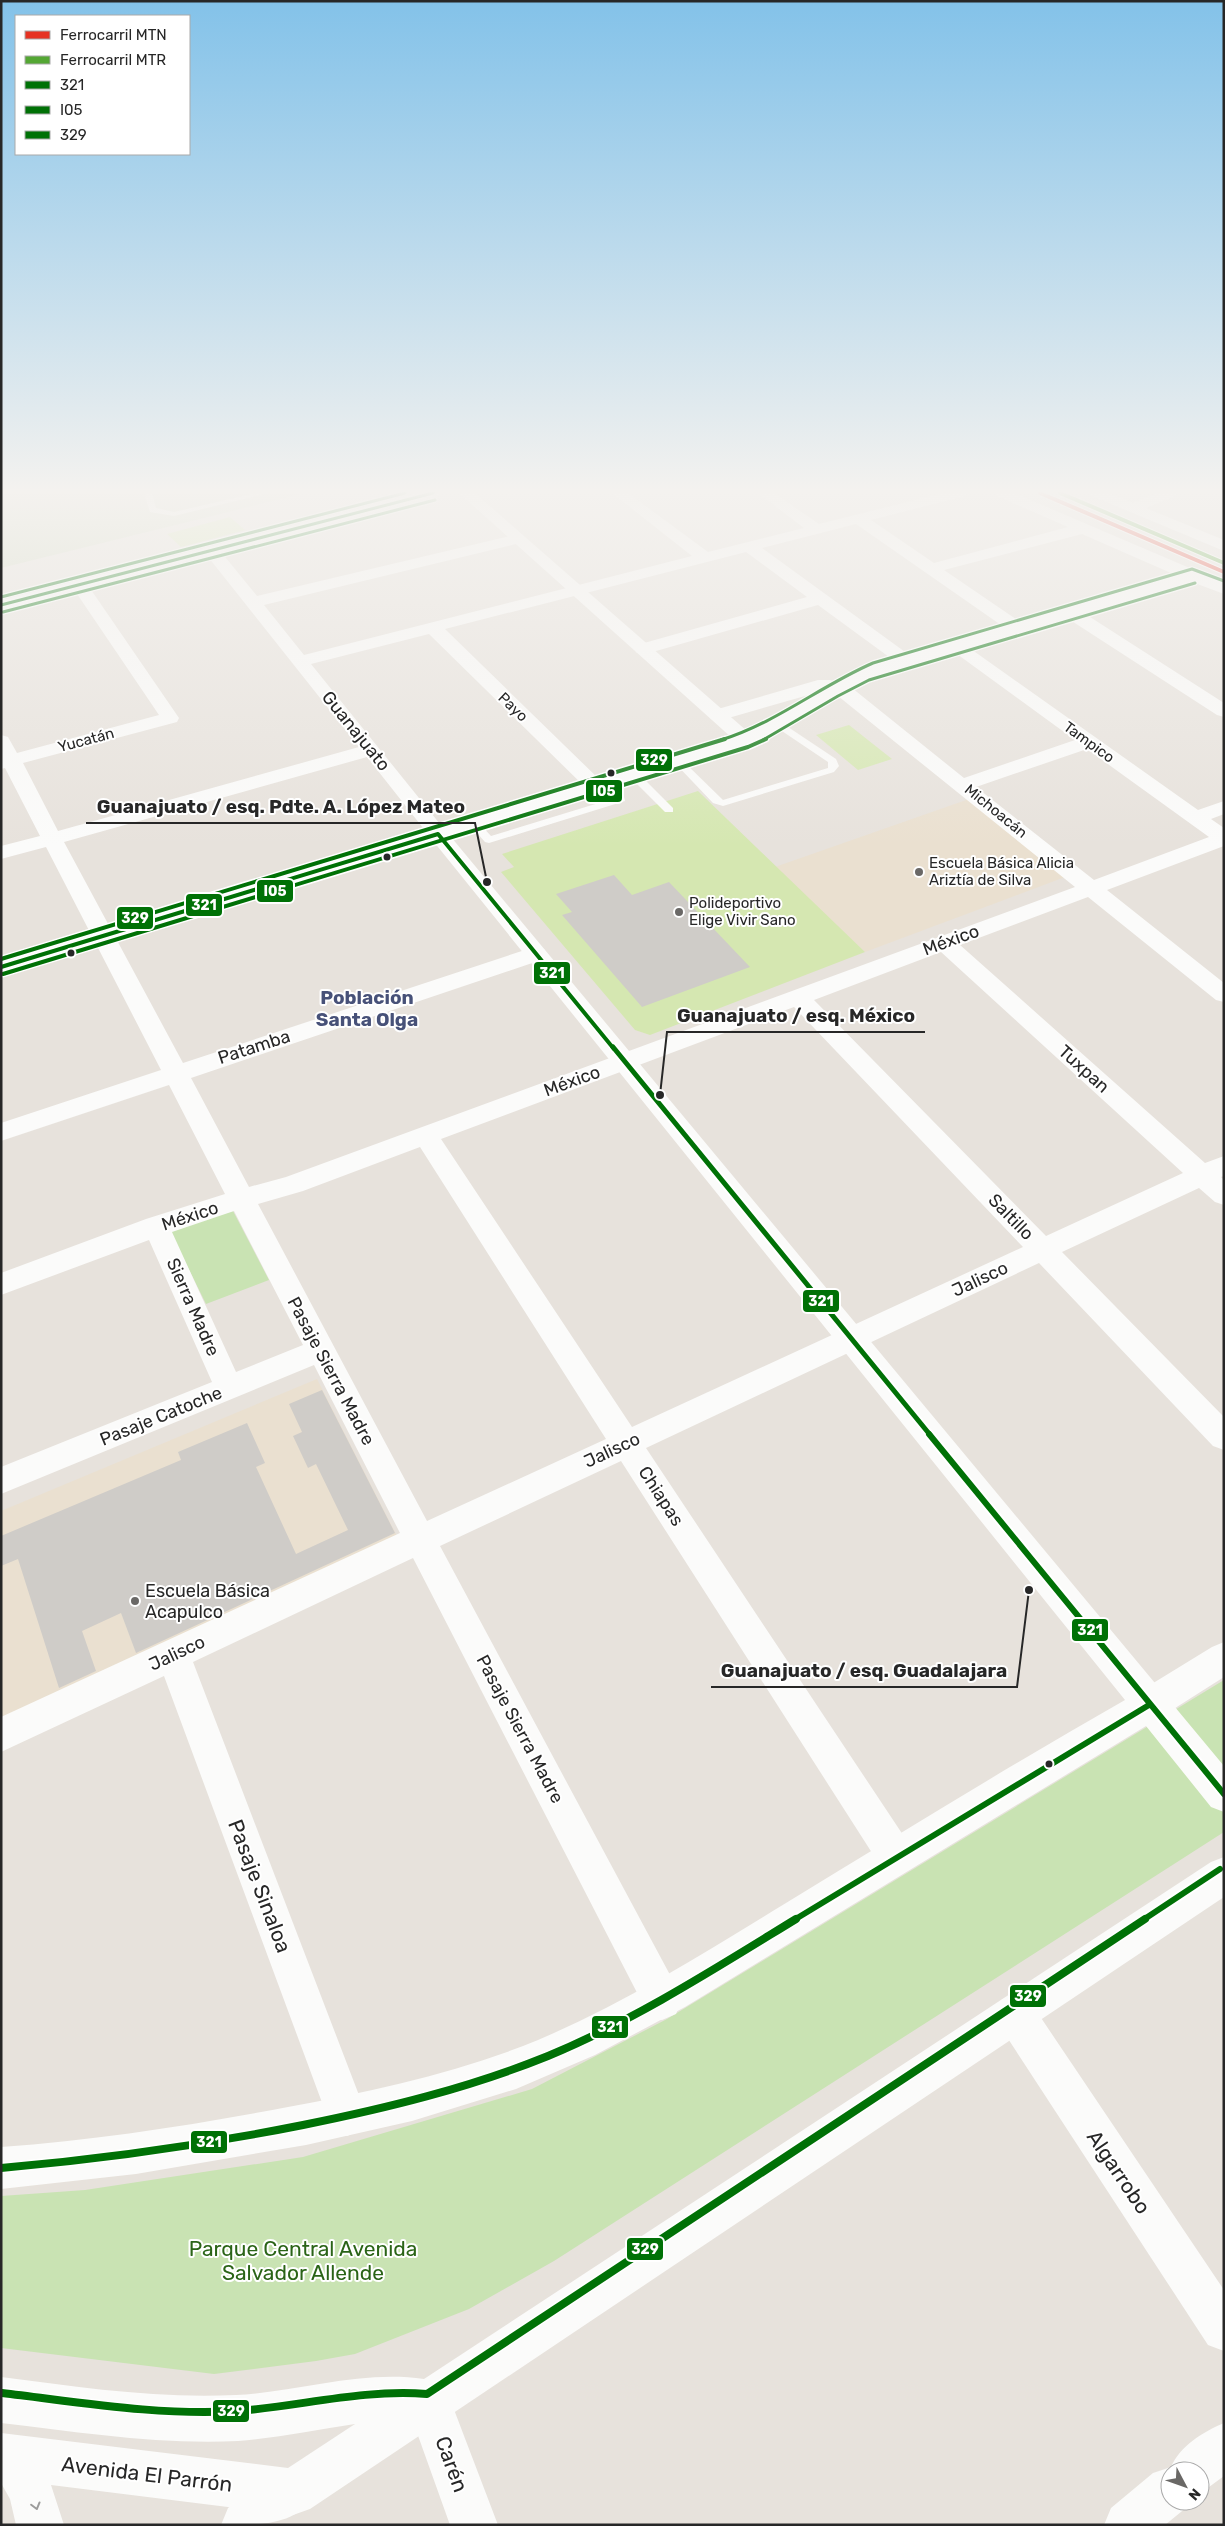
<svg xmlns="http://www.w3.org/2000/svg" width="1225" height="2526" font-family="Rubik,sans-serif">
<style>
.education{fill:#eae0d0}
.green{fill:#c9e3b3}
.cemetery{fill:#d3dbc3}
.pitch{fill:#d5e7b1}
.building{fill:#cfccc8}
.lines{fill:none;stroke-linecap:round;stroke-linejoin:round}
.service{fill:#fbfbfa;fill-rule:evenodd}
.minor{fill:#fbfbfa;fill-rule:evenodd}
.tertiary{fill:#fbfbfa;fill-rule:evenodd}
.secondary{fill:#fbfbfa;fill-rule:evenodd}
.bus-1-far4-casing{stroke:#fff;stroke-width:5.5}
.bus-1-far3-casing{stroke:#fff;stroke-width:7}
.bus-1-far2-casing{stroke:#fff;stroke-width:9}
.bus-1-far1-casing{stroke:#fff;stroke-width:10}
.bus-1-casing{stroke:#fff;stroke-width:11}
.bus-2-far1-casing{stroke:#fff;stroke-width:5.5}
.bus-2-casing{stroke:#fff;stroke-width:7}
.bus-3-far3-casing{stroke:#fff;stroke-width:5.5}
.bus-3-far2-casing{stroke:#fff;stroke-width:7}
.bus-3-far1-casing{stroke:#fff;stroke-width:10}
.bus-3-casing{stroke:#fff;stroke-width:11}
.bus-1-far4{stroke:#007106;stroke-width:3}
.bus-1-far3{stroke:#007106;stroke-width:4}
.bus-1-far2{stroke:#007106;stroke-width:5}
.bus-1-far1{stroke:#007106;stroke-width:6}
.bus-1{stroke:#007106;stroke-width:8}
.bus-2-far1{stroke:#007106;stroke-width:3}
.bus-2{stroke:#007106;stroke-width:4}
.bus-3-far3{stroke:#007106;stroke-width:3}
.bus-3-far2{stroke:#007106;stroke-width:4}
.bus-3-far1{stroke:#007106;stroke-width:6}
.bus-3{stroke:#007106;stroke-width:8}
.rail-1-casing{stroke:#fff;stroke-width:6}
.rail-2-casing{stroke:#fff;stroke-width:6}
.rail-1{stroke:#e63323;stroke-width:4}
.rail-2{stroke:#54a734;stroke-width:4}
.oneway{stroke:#9c9c9b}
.bus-dot{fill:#272727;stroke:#fff;stroke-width:2}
.poi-dot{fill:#6a6866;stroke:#fff;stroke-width:2}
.labels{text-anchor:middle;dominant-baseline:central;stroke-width:4;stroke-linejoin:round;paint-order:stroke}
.far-street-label{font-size:15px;fill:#272727;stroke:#fff}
.far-poi-label{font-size:15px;fill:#272727;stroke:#fff;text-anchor:start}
.street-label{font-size:18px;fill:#272727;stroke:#fff}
.poi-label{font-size:18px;fill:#272727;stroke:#fff;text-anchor:start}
.neighbourhood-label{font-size:19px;font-weight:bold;fill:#475178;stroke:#fff}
.near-street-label{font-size:21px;fill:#272727;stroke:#fff}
.near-park-label{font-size:21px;fill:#2a6417;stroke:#fff}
.leader{fill:none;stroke:#272727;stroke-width:2}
.callout-dot{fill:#272727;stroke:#fff;stroke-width:2}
.callout-label{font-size:19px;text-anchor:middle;font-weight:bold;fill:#272727;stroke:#fff;stroke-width:4;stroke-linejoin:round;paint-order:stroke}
.line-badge{stroke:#fff;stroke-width:2}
.badge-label{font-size:14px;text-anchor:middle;font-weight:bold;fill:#fff}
</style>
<rect width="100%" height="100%" fill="#e7e2dc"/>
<path class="education" d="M969,799L1065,877L865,952L775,867Z
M317,1379L399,1540L1,1724V1511Z"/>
<path class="green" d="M233,1211L269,1280L206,1304L169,1229Z
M1224,1680V1832L554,2261L469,2309L355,2354L316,2361L214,2374L1,2348V2196L85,2190L303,2157L532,2089L667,2019Z"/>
<path class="cemetery" d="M1,493H305L1,568Z"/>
<path class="pitch" d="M230,517L245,530L181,547L167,534Z
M849,725L892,759L858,770L816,735Z
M698,791L865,952L650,1035L635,1030L501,872L514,867L502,854Z"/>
<path class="building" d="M614,875L632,895L669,882L750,967L642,1007L562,915L572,912L556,894Z
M322,1390L395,1533L136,1653L121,1613L82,1631L96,1671L59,1688L18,1559L1,1566V1536L181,1460L178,1452L247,1423L265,1463L256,1467L296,1554L348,1530L316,1464L308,1468L293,1436L302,1432L289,1404Z"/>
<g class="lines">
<path class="service" d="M144,493H152L156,508L174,512L256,493H268L174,516L150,512Z
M776,723H782L836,759L839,766L834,772L723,806L713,803L673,761L681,759L723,800L828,768V762L776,727Z
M633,771L637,772L673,808V812H665L629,776V772Z
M608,779C615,781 625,795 625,801L489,843L485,842L468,823L469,821H477L491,836L615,798L603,782Z"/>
<path class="minor" d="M612,493H628L708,552L804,528L758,493H774L819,524L943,493H967L965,496L871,520L934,563L1068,527L997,496L994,493H1014L1199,572L1201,576L1199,580H1187L1082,534L944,570L1023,624L1026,628L1023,632H1011L856,524L762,548L912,657L915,661L912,665H900L818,605L649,653H637L634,649L637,645L807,597L746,552L445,629L602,782L605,786L602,790H588L429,634L311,664L448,834L445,838L438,840L431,838L367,757L64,842L183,1063L528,949L536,947L544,949L547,954L544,959L191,1078L249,1187L286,1177L1075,887L838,696L828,692H819L718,721L711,719L709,715L711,711L818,680H830L852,688L964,778L1075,740L946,646L949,642H961L1198,810L1224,801V814L1211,819L1224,828V846L1107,890L1224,983V1002L1216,1000L1088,897L960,945L1205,1163L1224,1156V1176L1221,1177L1224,1180V1205L1215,1202L1199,1188L1062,1252L1224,1417V1450L1213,1446L1039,1263L646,1448L909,1844L914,1857L909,1870L896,1875L883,1870L621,1461L440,1546L676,1986L682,2000L676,2014L662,2020L648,2014L413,1558L193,1662L367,2116L361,2130L347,2136L333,2130L327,2116L164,1676L1,1752V1717L400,1533L314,1365L1,1494V1467L212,1382L149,1240L1,1295V1273L146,1219L225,1194L169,1085L1,1141V1123L161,1070L46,847L1,859V846L40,836L5,768L1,769V735L8,737L17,753L159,715L71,585L73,581H85L179,718L177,722L23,763L58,831L359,747L205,553L203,550L205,547H217L257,596L518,534L526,539L524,542L264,605L304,655L692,556ZM1087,749L1209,837L1094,880L976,787ZM941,952L1183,1173L1046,1236L814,1000ZM794,1007L1023,1247L632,1427L441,1139ZM420,1147L606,1439L427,1521L258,1204L303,1191ZM234,1211L303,1345L236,1372L172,1232Z
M1158,493H1178L1175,496L1139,511L1133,513L1125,508L1127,505Z
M1070,607L1076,608L1224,703V717L1217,715L1064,616L1061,612L1064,608Z
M1224,1642V1677L1161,1717L1149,1722L1137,1717L1132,1705L1137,1693L1212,1647Z
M1015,1994L1029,2000L1224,2290V2351L1208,2345L1001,2028L995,2014L1001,2000Z
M429,2379L445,2386L498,2525H450L406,2402L413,2386Z
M1224,2423V2476L1209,2487L1200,2491V2471H1170V2501H1189L1187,2507L1165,2525H1104L1111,2508L1153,2473L1171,2467C1180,2446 1203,2432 1224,2423Z"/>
<path class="tertiary" d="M417,493H441L438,496L1,610V600Z
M459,493H475L748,732C791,714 826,683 869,666L1193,571L1224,583V594L1192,582L881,674C836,692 798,725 753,744L451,837L1224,1766V1812L1211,1807L1146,1726L685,2007L595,2055L516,2089L412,2121L306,2145L136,2174L1,2189V2147C98,2140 193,2125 288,2107C373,2091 458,2073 538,2040C625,2003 706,1952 786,1903C899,1834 1011,1765 1125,1700L434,842L1,974V959L732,738Z
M1090,493H1109L1224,540V551L1092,496Z
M293,2469L310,2475L316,2492C298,2526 261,2525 221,2525L228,2508L276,2475Z"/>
<path class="secondary" d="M1224,1857V1897L310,2509L293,2515L51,2485L64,2525H16L10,2499L1,2483V2433L288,2468L355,2424C316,2430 277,2438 238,2441C159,2445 79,2432 1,2423V2377C79,2387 157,2399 236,2395C299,2392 360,2370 424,2379L1211,1862Z"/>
<defs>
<path id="bus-1-far4" d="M1,605L433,493"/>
<path id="bus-1-far3" d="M1,967L438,834L614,1049"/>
<path id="bus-1-far2" d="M613,1047L931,1436"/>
<path id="bus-1-far1" d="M929,1434L1224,1794
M794,1920L1149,1705"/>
<path id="bus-1" d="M1,2168C102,2159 203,2145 303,2125C387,2108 469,2088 548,2056C635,2020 716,1968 796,1919"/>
<path id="bus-2-far1" d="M3,612L435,500
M763,740L838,696L869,680L1195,583"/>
<path id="bus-2" d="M3,974L748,747L766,739"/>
<path id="bus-3-far3" d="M1,597L405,493
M721,740C776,723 820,686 873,663L1192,569L1224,581"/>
<path id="bus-3-far2" d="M1,959L725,739"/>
<path id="bus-3-far1" d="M1143,1920L1220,1869"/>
<path id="bus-3" d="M2,2393C79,2402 159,2416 238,2411C302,2406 362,2389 427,2394L1145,1919"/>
</defs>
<use href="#bus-1-far4" class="bus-1-far4-casing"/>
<use href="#bus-1-far3" class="bus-1-far3-casing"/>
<use href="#bus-1-far2" class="bus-1-far2-casing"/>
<use href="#bus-1-far1" class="bus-1-far1-casing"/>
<use href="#bus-1" class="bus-1-casing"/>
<use href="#bus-2-far1" class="bus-2-far1-casing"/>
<use href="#bus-2" class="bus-2-casing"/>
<use href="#bus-3-far3" class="bus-3-far3-casing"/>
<use href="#bus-3-far2" class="bus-3-far2-casing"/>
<use href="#bus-3-far1" class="bus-3-far1-casing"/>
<use href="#bus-3" class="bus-3-casing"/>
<use href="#bus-1-far4" class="bus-1-far4"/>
<use href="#bus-1-far3" class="bus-1-far3"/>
<use href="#bus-1-far2" class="bus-1-far2"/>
<use href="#bus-1-far1" class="bus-1-far1"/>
<use href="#bus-1" class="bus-1"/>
<use href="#bus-2-far1" class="bus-2-far1"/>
<use href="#bus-2" class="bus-2"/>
<use href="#bus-3-far3" class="bus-3-far3"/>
<use href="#bus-3-far2" class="bus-3-far2"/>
<use href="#bus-3-far1" class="bus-3-far1"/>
<use href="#bus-3" class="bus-3"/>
<defs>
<path id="rail-1" d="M1040,493L1224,572"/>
<path id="rail-2" d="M1060,493L1224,563"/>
</defs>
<use href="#rail-1" class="rail-1-casing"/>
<use href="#rail-2" class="rail-2-casing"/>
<use href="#rail-1" class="rail-1"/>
<use href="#rail-2" class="rail-2"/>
</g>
<defs><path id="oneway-chevron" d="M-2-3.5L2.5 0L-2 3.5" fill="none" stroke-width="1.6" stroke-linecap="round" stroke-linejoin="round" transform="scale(1.25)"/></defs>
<use class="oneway" href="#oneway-chevron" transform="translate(36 2506) rotate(75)"/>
<linearGradient id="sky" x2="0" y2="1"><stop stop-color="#83c2e9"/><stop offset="0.58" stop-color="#f4f2ef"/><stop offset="1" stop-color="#f4f2ef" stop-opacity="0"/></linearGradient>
<rect width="1225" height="846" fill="url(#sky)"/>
<g class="bus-dot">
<circle cx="611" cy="773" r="4.5"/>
<circle cx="387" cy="857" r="4.5"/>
<circle cx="71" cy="953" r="4.5"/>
<circle cx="1049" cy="1764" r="4.5"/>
</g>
<g class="poi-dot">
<circle cx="919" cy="872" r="5"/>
<circle cx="679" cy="912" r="5"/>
<circle cx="135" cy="1601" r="5"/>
</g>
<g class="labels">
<g class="far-street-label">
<text transform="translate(513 707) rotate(44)">Payo</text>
<text transform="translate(86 740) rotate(-15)">Yucatán</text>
<text transform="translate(1089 742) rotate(36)">Tampico</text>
<text transform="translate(996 811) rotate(39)">Michoacán</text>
</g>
<g class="far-poi-label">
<text x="929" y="863">Escuela Básica Alicia<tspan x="929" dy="17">Ariztía de Silva</tspan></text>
<text x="689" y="903">Polideportivo<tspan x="689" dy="17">Elige Vivir Sano</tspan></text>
</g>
<g class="street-label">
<text transform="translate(356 731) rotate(51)">Guanajuato</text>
<text transform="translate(951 940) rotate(-20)">México</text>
<text transform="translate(254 1047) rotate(-18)">Patamba</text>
<text transform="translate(1084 1069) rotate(42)">Tuxpan</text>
<text transform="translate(572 1081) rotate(-20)">México</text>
<text transform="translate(190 1216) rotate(-18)">México</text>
<text transform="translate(1011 1217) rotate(46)">Saltillo</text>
<text transform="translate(980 1279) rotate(-25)">Jalisco</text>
<text transform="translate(193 1307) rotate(66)">Sierra Madre</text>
<text transform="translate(331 1371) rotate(62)">Pasaje Sierra Madre</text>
<text transform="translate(161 1416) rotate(-22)">Pasaje Catoche</text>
<text transform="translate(612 1450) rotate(-25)">Jalisco</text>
<text transform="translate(661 1496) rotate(57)">Chiapas</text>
<text transform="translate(177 1653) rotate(-25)">Jalisco</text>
<text transform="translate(520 1729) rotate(62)">Pasaje Sierra Madre</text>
</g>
<g class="poi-label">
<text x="145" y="1591">Escuela Básica<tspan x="145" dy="21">Acapulco</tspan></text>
</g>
<g class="neighbourhood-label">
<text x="367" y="997">Población<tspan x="367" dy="22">Santa Olga</tspan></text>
</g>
<g class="near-street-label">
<text transform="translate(260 1886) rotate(69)">Pasaje Sinaloa</text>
<text transform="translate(1119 2172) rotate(56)">Algarrobo</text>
<text transform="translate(452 2464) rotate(70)">Carén</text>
<text transform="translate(147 2474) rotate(7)">Avenida El Parrón</text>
</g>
<g class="near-park-label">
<text x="303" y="2248">Parque Central Avenida<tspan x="303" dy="24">Salvador Allende</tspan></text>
</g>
</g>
<path class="leader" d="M487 882L475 823H86M660 1095L667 1032H925M1029 1590L1017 1687H711"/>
<g class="callout-dot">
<circle cx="487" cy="882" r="5"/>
<circle cx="660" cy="1095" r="5"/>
<circle cx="1029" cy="1590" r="5"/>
</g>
<g class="callout-label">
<text x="281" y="813">Guanajuato / esq. Pdte. A. López Mateo</text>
<text x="796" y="1022">Guanajuato / esq. México</text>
<text x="864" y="1677">Guanajuato / esq. Guadalajara</text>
</g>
<g class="line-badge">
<rect x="635" y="748" width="38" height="24" rx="5" fill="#007106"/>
<rect x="585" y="779" width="38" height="24" rx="5" fill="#007106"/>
<rect x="256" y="879" width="38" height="24" rx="5" fill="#007106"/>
<rect x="185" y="893" width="38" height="24" rx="5" fill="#007106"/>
<rect x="116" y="906" width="38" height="24" rx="5" fill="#007106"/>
<rect x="533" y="961" width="38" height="24" rx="5" fill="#007106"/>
<rect x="802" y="1289" width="38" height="24" rx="5" fill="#007106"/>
<rect x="1071" y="1618" width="38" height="24" rx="5" fill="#007106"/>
<rect x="1009" y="1984" width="38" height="24" rx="5" fill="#007106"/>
<rect x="591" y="2015" width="38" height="24" rx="5" fill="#007106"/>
<rect x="190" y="2130" width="38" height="24" rx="5" fill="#007106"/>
<rect x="626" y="2237" width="38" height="24" rx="5" fill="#007106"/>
<rect x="212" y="2399" width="38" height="24" rx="5" fill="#007106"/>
</g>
<g class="badge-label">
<text x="654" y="765">329</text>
<text x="604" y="796">I05</text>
<text x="275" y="896">I05</text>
<text x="204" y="910">321</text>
<text x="135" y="923">329</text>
<text x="552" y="978">321</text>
<text x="821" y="1306">321</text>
<text x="1090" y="1635">321</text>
<text x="1028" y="2001">329</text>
<text x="610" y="2032">321</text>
<text x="209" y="2147">321</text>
<text x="645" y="2254">329</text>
<text x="231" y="2416">329</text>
</g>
<rect width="1225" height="2526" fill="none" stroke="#272727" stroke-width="5"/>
<rect x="15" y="15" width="175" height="140" fill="#ffffff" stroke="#a9a9a9"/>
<rect x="25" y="31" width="25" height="8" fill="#e63323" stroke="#a9a9a9"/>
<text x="60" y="40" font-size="15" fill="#272727">Ferrocarril MTN</text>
<rect x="25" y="56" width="25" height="8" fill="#54a734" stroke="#a9a9a9"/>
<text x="60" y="65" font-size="15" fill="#272727">Ferrocarril MTR</text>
<rect x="25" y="81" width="25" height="8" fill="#007106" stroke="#a9a9a9"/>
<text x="60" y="90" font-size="15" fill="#272727">321</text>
<rect x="25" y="106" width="25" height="8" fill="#007106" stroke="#a9a9a9"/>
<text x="60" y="115" font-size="15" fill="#272727">I05</text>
<rect x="25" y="131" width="25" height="8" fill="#007106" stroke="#a9a9a9"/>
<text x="60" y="140" font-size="15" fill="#272727">329</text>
<g transform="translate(1185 2486) rotate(131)"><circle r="24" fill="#ffffff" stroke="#a9a9a9"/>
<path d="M0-4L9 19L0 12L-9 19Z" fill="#6a6866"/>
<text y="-8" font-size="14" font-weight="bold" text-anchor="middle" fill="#272727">N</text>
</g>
</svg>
